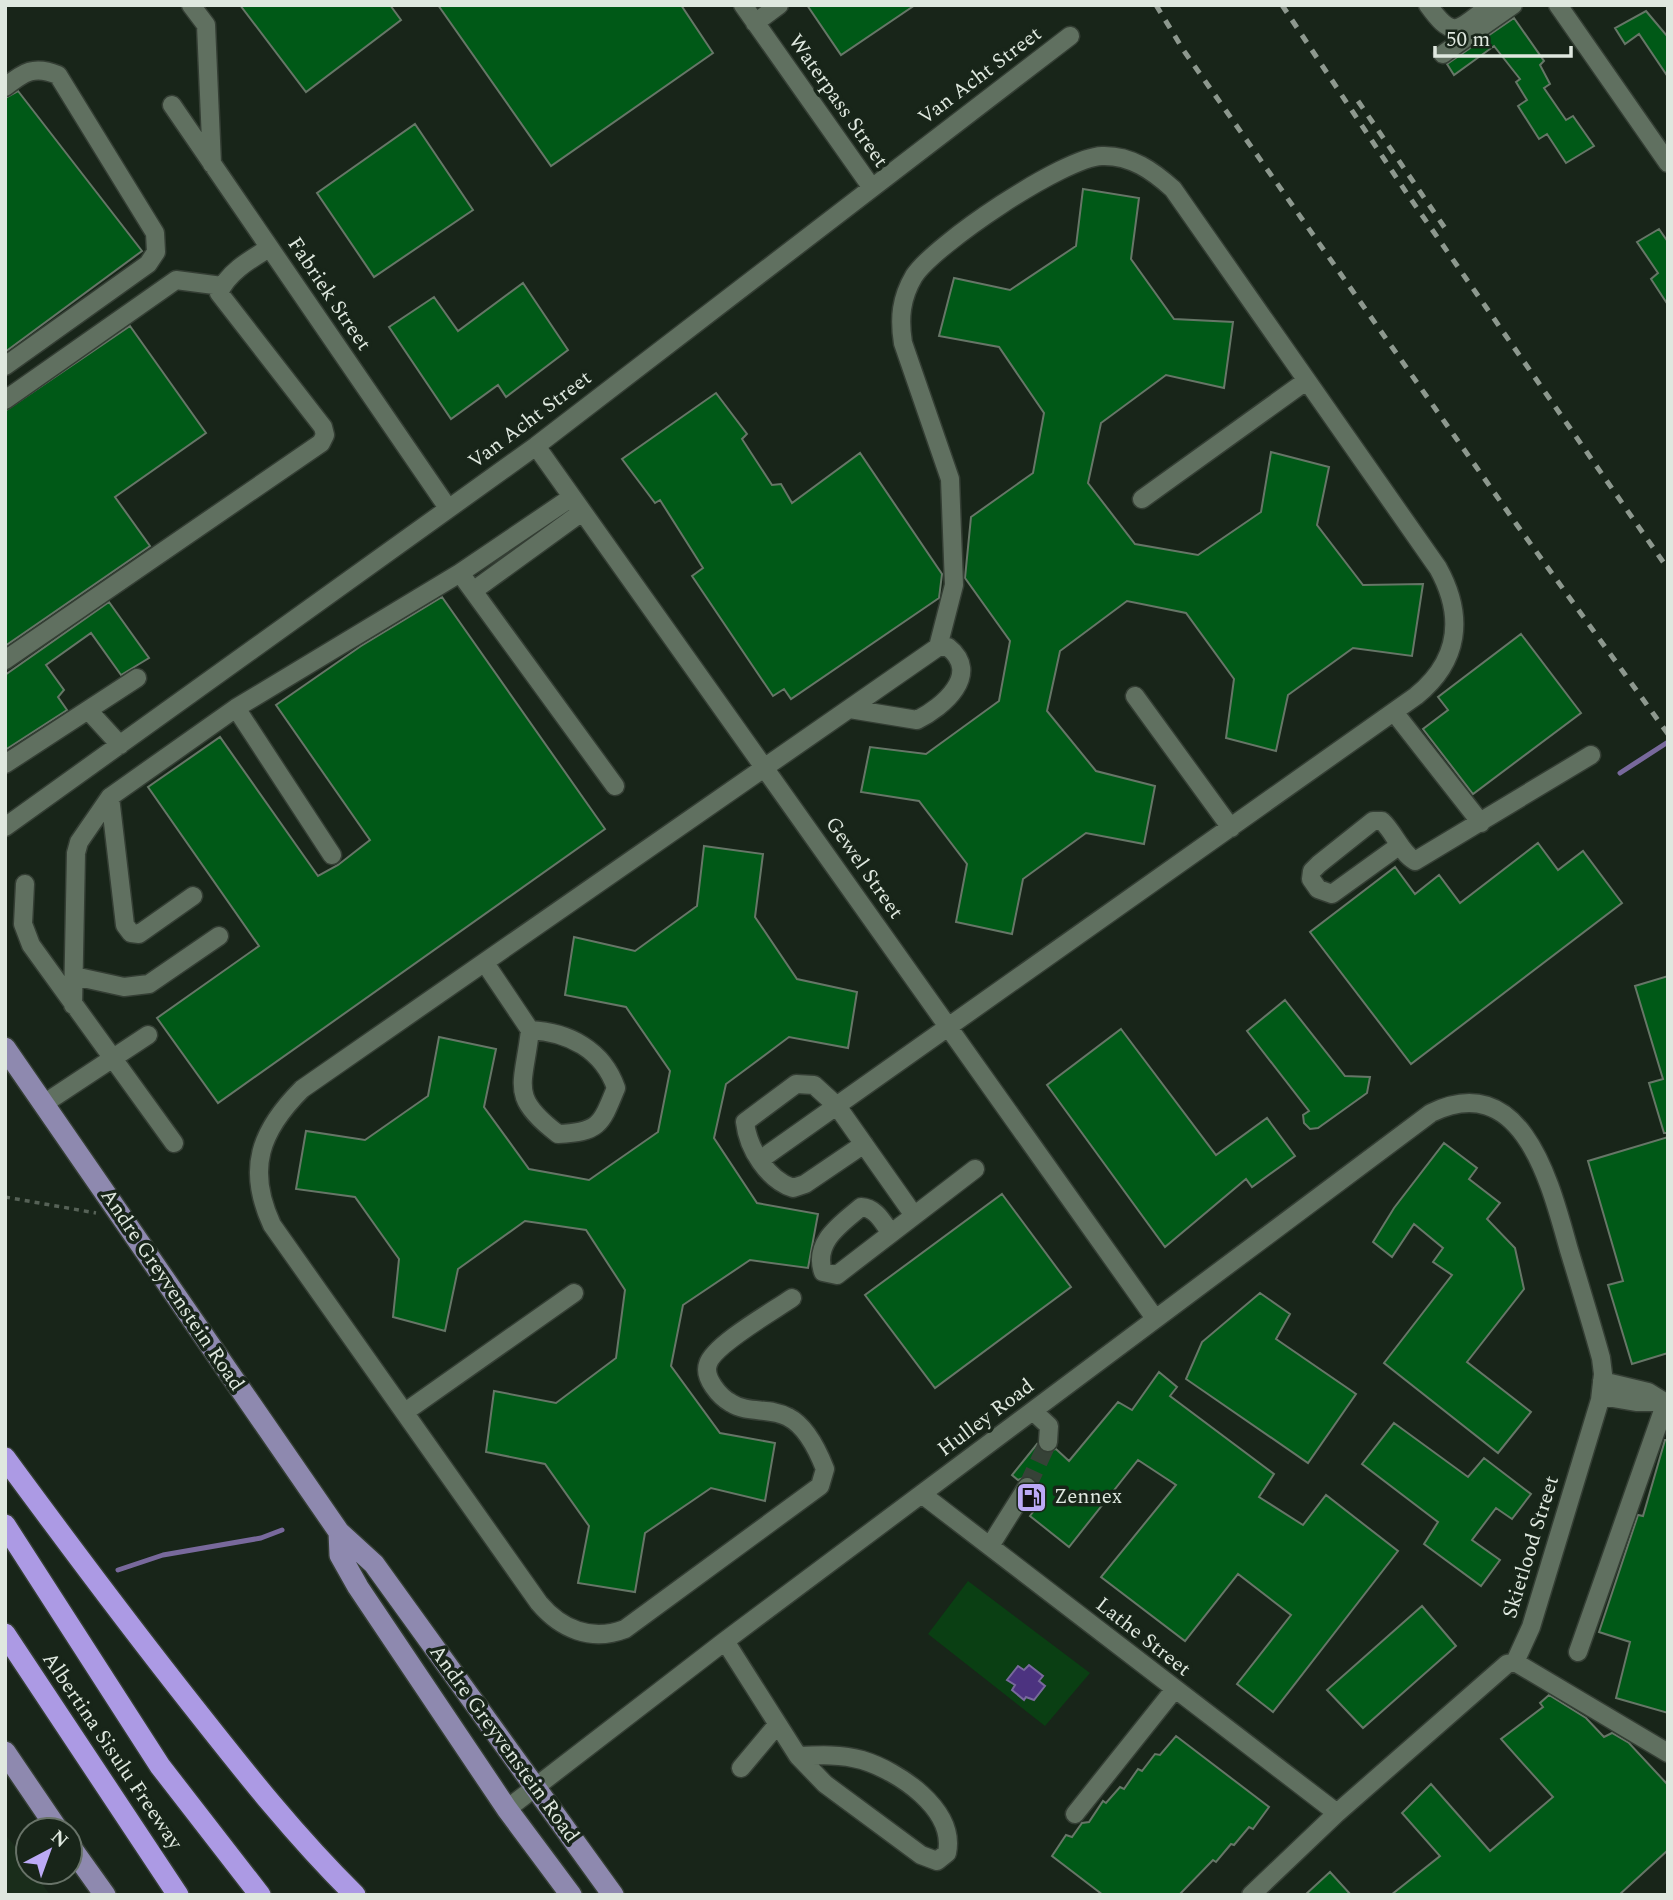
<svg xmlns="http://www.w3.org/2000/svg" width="1673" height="1900" font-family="Spectral,serif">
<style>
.built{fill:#1a2d1b}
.green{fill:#0a3f13}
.water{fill:#4c3380;stroke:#78699c;stroke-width:2}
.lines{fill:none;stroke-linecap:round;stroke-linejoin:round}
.stream{stroke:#78699c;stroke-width:5}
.building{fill:#005917;stroke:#667667;stroke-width:2}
.minor-tunnel{stroke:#364237;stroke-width:18;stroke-dasharray:18 9;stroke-linecap:butt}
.minor-casing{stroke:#343e34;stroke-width:21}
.major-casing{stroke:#343e34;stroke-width:24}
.highway-casing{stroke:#343e34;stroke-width:24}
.path{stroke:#566257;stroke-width:3.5;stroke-dasharray:5 5;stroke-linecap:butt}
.minor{stroke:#607060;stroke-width:18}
.major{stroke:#8e89af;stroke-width:21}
.highway{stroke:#ac9ae4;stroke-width:21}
.rail{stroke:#8d988e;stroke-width:5;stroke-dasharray:9 9;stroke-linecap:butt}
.labels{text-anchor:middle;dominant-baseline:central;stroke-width:7;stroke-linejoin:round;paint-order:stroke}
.street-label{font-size:21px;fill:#dfe8df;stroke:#182519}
.poi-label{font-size:21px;fill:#dfe8df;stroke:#182519;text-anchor:start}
</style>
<rect width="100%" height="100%" fill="#182519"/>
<path class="built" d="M5,1834L28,1863V1872H34L50,1895H5Z"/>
<path class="green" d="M968,1581L1090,1673L1045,1726L928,1634Z"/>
<path class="water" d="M1029,1665L1043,1676L1039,1681L1045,1686L1034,1700L1026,1697L1024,1700L1012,1690L1015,1685L1007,1680L1018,1666L1024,1670Z"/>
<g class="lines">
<path class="stream" d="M1620,773L1668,742
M118,1570L163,1555L261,1538L282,1530"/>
</g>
<path class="building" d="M240,5H390L401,20L306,92Z
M438,5H681L713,53L551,166Z
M807,5H915L841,55Z
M1646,11L1668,37V77L1639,34L1625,44L1615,28Z
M1514,18L1544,61L1540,65L1550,84L1544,88L1566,120L1573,116L1594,146L1566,163L1547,134L1539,139L1518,106L1527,100L1516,82L1520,79L1494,46L1454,75L1447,64Z
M18,91L142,251L5,352V98Z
M415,124L473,210L374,277L317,193Z
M1083,189L1139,198L1131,259L1174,319L1233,322L1224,388L1166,375L1101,423L1088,483L1135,544L1198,555L1261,512L1271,452L1329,467L1317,525L1363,585L1423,584L1412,656L1353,648L1288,695L1276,751L1226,738L1234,679L1186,613L1127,601L1060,651L1047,711L1096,771L1155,786L1144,844L1086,833L1023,879L1012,934L956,922L967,864L919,801L861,792L870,747L926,754L999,701L1010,641L965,578L971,517L1033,473L1044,413L999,347L939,336L954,278L1010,290L1076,246Z
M1659,229L1668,242V305L1651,279L1658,273L1637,242Z
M523,283L568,350L506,397L498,385L451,419L389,327L434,297L458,331Z
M130,326L206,433L115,497L150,546L5,646V411Z
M716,393L747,434L742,439L772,485L781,484L792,503L860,453L942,574L939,598L791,699L784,689L773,696L692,576L703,568L660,500L655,503L622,459Z
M442,597L605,829L218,1103L157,1018L259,946L148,787L220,737L318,876L338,865L370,840L276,705L361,646Z
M109,602L149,658L121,675L91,633L46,665L64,690L58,697L67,710L5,750V675Z
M1521,634L1581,713L1473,794L1423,729L1448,710L1438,697Z
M1538,843L1558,870L1583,851L1622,903L1411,1064L1310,932L1395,867L1415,894L1439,875L1460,903Z
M704,846L763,854L755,917L797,979L857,992L848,1048L789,1037L726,1084L714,1138L757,1203L818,1214L808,1268L750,1260L683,1305L671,1366L720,1433L775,1443L765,1501L711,1488L645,1533L635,1592L578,1583L589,1526L545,1464L486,1452L494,1391L556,1403L616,1358L625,1290L586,1230L525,1221L458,1269L445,1331L393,1317L399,1259L355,1197L296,1189L306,1131L365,1140L428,1096L439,1037L496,1049L484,1107L529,1169L589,1180L658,1132L670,1071L626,1007L565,995L574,937L635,951L697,906Z
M1668,976V1133H1664L1649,1083L1663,1079L1635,986Z
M1285,1000L1345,1076L1370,1077L1367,1093L1318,1128L1310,1129L1304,1123L1303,1115L1309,1111L1247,1031Z
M1121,1029L1216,1155L1267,1118L1295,1156L1252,1187L1246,1179L1165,1247L1047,1085Z
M1668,1137V1353L1632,1364L1608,1285L1623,1281L1588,1161Z
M1444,1143L1477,1168L1469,1179L1500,1203L1487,1219L1515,1248L1524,1289L1467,1362L1531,1412L1498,1453L1384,1363L1452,1275L1433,1262L1443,1248L1414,1224L1392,1257L1373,1242L1394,1208Z
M1002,1194L1071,1287L935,1388L865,1295Z
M1260,1293L1290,1314L1276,1339L1356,1394L1308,1463L1186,1379L1202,1342Z
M1159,1372L1177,1387L1170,1396L1274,1474L1259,1497L1303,1525L1326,1495L1398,1551L1273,1712L1237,1684L1291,1615L1238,1574L1185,1641L1101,1577L1176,1485L1138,1460L1069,1547L1030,1516L1042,1500L1036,1495L1037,1481L1028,1476L1018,1480L1012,1475L1037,1444L1042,1452L1056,1449L1069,1461L1118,1402L1132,1410Z
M1394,1423L1468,1477L1484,1458L1531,1494L1512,1519L1496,1508L1472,1540L1500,1560L1481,1586L1424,1544L1438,1522L1362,1464Z
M1665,1440H1668V1713L1616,1698L1630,1642L1599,1632L1638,1515L1643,1516Z
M1422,1606L1456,1646L1363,1728L1327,1690Z
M1549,1695L1586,1718L1604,1737L1612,1733L1629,1743L1668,1785V1850L1619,1895H1391L1440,1856L1402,1813L1431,1784L1490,1851L1553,1797L1501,1739L1543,1707L1540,1703Z
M1176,1736L1269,1807L1253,1829L1249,1827L1234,1845L1231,1844L1216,1862L1213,1860L1179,1895H1103L1052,1856L1066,1835L1072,1837L1082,1823L1089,1822L1103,1801L1106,1803L1120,1787L1124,1789L1138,1769L1142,1771L1155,1754L1160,1755Z
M1330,1872L1351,1895H1305Z"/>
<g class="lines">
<path class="minor-tunnel" d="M1027,1487L1048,1442"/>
<defs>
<path id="minor" d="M191,5L206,25L212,164
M743,5L872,188
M1428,5C1455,43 1459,28 1491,5
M1558,5L1668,163
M755,23L779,5
M1443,54L1513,5
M5,87C24,72 34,65 58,75L155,233L156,252L148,264L5,366
M172,105L448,508
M5,400L176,280L222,286
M536,446L1154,1317
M1142,499L1306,381
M460,573L615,786
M473,591L582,512
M5,660L321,443L325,435L323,427L219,293C228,272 251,259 269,248
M1135,696L1231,828
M236,708L332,855
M88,710L120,745
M1394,712L1481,823
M5,764L137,678
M110,797L125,925L131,933L139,934L193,896
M5,827L536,446L1070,36
M1400,845L1332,894L1318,889L1311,879L1312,871L1319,864L1373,821H1382C1395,833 1400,852 1415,861L1591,755
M25,884L23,924L31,945L174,1143
M485,963L530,1030C524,1086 508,1096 558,1134C599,1132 601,1125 616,1088C603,1050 569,1032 530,1030
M74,976L124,987L149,984L219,936
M73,1005L76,853L79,842L110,797L236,708L460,573L572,497
M45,1103L148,1035
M864,1144L805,1184L793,1188C768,1180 748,1149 745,1122L796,1084L814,1085L837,1106L913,1214
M760,1160L1416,696C1459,661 1465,617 1438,568L1173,189C1153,171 1131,155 1102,156C1064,157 935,244 914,276C901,298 899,318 903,343L950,479L954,585L938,647
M890,1232C882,1221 876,1208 861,1207C841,1224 813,1242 823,1272L837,1275L975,1169
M792,1298C775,1310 713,1345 708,1364C703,1378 720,1397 731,1403C748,1414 770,1407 788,1417C806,1426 818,1451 825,1469L820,1486L625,1629C591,1642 561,1629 539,1603L272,1225C246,1169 260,1131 302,1089L938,647H948C982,674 943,707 917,720L850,709
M1602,1381L1648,1392L1661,1400
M1601,1396L1636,1402H1668
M1033,1411L1049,1426L1048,1442
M405,1412L574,1293
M923,1495L1337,1813
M990,1546L1027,1487
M725,1641L798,1756C820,1755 841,1754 862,1760C898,1771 956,1809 947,1853L937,1861L921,1855L825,1784L798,1756
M1578,1652L1666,1402
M1515,1662L1668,1753
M741,1768L777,1725
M507,1809L725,1641L1431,1113C1524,1068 1551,1187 1569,1250C1580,1286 1591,1322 1601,1358L1603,1374L1600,1400L1531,1627L1515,1662L1507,1664L1337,1813L1251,1895
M1075,1814L1174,1690"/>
<path id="major" d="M5,1048L339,1532L374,1564L613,1895
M339,1532L340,1555L358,1587L507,1809L571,1895
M5,1752L58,1830
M70,1846L105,1895"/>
<path id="highway" d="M5,1458C66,1541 128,1624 192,1705C244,1771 295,1836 355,1895
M5,1525L160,1766L260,1895
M5,1634L178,1895"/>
</defs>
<use href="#minor" class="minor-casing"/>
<use href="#major" class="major-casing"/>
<use href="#highway" class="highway-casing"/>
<path class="path" d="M5,1197L96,1213"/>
<use href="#minor" class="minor"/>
<use href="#major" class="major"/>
<use href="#highway" class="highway"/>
<path class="rail" d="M1156,5L1184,51L1517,525L1668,734
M1282,5L1408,195L1668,569
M1358,101L1449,234"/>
</g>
<defs>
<symbol id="fuel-square" viewBox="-11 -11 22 22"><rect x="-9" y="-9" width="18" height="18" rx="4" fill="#bcaaf6" stroke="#182519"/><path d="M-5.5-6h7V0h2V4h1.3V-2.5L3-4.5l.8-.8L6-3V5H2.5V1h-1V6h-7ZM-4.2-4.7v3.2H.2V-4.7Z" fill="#111"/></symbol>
</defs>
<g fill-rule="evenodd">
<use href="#fuel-square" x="1014" y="1480" width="35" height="35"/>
</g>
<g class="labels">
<g class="street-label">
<text transform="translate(980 76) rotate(-37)">Van Acht Street</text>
<text transform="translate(838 101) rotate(55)">Waterpass Street</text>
<text transform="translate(329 294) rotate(56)">Fabriek Street</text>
<text transform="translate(530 420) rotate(-37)">Van Acht Street</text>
<text transform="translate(864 868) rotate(55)">Gewel Street</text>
<text transform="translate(172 1290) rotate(56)">Andre Greyvenstein Road</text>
<text transform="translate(986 1418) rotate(-37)">Hulley Road</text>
<text transform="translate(1531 1547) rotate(-73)">Skietlood Street</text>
<text transform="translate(1143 1637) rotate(38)">Lathe Street</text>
<text transform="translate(504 1744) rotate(54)">Andre Greyvenstein Road</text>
<text transform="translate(112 1751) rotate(56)">Albertina Sisulu Freeway</text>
</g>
<g class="poi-label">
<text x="1054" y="1497">Zennex</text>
</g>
</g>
<rect width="1673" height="1900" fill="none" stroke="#dfe8df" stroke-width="14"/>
<g transform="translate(49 1851) rotate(41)"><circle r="33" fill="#182519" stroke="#687368" stroke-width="2"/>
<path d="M0-5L12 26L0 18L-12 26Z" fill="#bcaaf6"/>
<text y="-10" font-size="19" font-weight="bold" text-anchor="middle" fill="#dfe8df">N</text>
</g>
<path d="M1435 46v10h136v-10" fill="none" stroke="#dfe8df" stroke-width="3.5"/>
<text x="1446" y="46" font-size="21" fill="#dfe8df" stroke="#182519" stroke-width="5" paint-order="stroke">50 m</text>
</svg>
